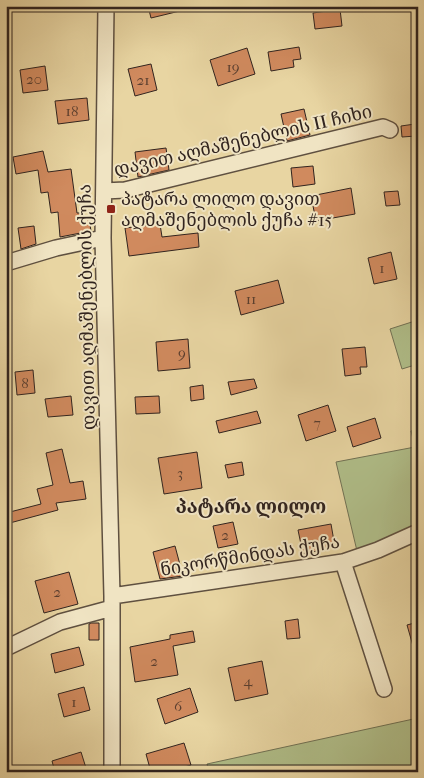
<svg xmlns="http://www.w3.org/2000/svg" width="424" height="778" font-family="'IM FELL French Canon','Noto Serif Georgian',serif">
<style>
.green{fill:#b0be89;stroke:#707154}
.building{fill:#d08a5e;stroke:#31241f}
.lines{fill:none;stroke-linecap:round;stroke-linejoin:round}
.minor-casing{stroke:#5f5040;stroke-width:18}
.minor{stroke:#f0e4c3;stroke-width:15}
.poi-dot{fill:#8f2418;stroke:#f0e4c3;stroke-width:2}
.labels{text-anchor:middle;dominant-baseline:central;stroke-width:4;stroke-linejoin:round;paint-order:stroke}
.number-label{font-size:15px;fill:#593e2f}
.street-label{font-size:18px;fill:#31241f;stroke:#f0e4c3}
.poi-label{font-size:18px;fill:#31241f;stroke:#f0e4c3;text-anchor:start}
.neighbourhood-label{font-size:19px;font-weight:bold;fill:#31241f;stroke:#f0e4c3}
</style>
<rect width="100%" height="100%" fill="#e8d5a2"/>
<filter id="stains"><feTurbulence type="fractalNoise" baseFrequency=".004" numOctaves="4"/><feColorMatrix values="0 0 0 0 .2 0 0 0 0 .09 0 0 0 0 .02 0 0 0 .5 -.17"/></filter>
<radialGradient id="worn" r=".72"><stop offset=".6" stop-color="#630" stop-opacity="0"/><stop offset="1" stop-color="#630" stop-opacity=".3"/></radialGradient>
<path class="green" d="M418,320V364L402,369L390,329Z
M418,429V525L357,551L336,462L415,447L411,431Z
M418,718V772H209L207,764Z"/>
<path class="building" d="M148,6H183L184,10L151,18Z
M340,9L342,26L315,29L313,13Z
M299,47L301,59L293,60L294,67L271,71L268,52Z
M247,48L255,74L218,86L210,60Z
M151,64L157,90L135,96L128,69Z
M45,66L48,90L23,93L20,70Z
M87,98L89,120L58,124L55,101Z
M304,109L310,135L287,141L281,114Z
M415,124L416,136L402,137L401,126Z
M166,148L169,170L138,177L135,152Z
M43,151L48,172L71,169L77,213H81L82,220L89,219L91,231L60,237L58,212L51,213L48,192L41,193L38,170L16,174L13,157Z
M313,166L315,184L293,187L291,168Z
M351,188L355,214L316,221L311,196Z
M398,191L400,205L386,206L384,192Z
M160,224L162,237L198,233L199,247L129,256L125,228Z
M34,226L36,244L21,249L18,228Z
M391,252L397,279L374,284L368,258Z
M278,280L284,303L241,315L235,291Z
M188,339L190,368L158,371L156,342Z
M365,347L367,367H360L361,374L345,376L342,349Z
M33,370L35,393L17,395L15,372Z
M254,379L257,388L231,395L228,382Z
M203,385L204,399L191,401L190,387Z
M71,396L73,415L48,417L45,399Z
M159,396L160,413L136,414L135,397Z
M328,405L336,431L306,441L298,415Z
M257,411L261,423L219,433L216,421Z
M375,418L381,438L353,447L347,427Z
M62,449L70,483L83,481L86,499L56,503L58,510L6,524V513L41,504L37,489L53,485L46,453Z
M197,452L202,488L164,494L158,458Z
M242,462L244,475L228,478L225,465Z
M233,522L238,544L218,548L213,526Z
M331,524L335,547L303,554L298,530Z
M175,546L183,576L160,579L153,552Z
M69,572L78,604L44,613L35,581Z
M298,619L300,638L287,639L285,621Z
M418,622V653H415L407,625Z
M91,623H99V640H89V624Z
M193,631L195,642L173,646L178,675L135,682L130,647L170,639V635Z
M79,647L84,665L55,673L51,654Z
M262,661L268,694L235,701L228,668Z
M84,687L90,710L64,717L58,694Z
M190,688L198,712L165,724L157,699Z
M184,743L191,765L168,772H151L146,754Z
M81,752L86,768L74,772H55L52,761Z"/>
<g class="lines">
<defs>
<path id="minor" d="M106,6L103,238L112,596V772
M104,191L125,190L383,127L390,130
M6,263L56,248L103,238
M343,562L384,689
M112,596L343,562L378,550L418,532
M6,648L60,622L112,608"/>
</defs>
<use href="#minor" class="minor-casing"/>
<use href="#minor" class="minor"/>
</g>
<rect class="poi-dot" x="106" y="204" width="10" height="10" rx="2.5"/>
<g class="labels">
<g class="number-label">
<text x="233" y="67">19</text>
<text x="34" y="79">20</text>
<text x="143" y="80">21</text>
<text x="72" y="111">18</text>
<text x="382" y="268">1</text>
<text x="251" y="299">11</text>
<text x="182" y="353">9</text>
<text x="25" y="383">8</text>
<text x="317" y="423">7</text>
<text x="180" y="473">3</text>
<text x="225" y="535">2</text>
<text x="57" y="592">2</text>
<text x="154" y="661">2</text>
<text x="248" y="681">4</text>
<text x="74" y="702">1</text>
<text x="178" y="706">6</text>
</g>
<g class="street-label">
<text transform="translate(243 141) rotate(-13)">დავით აღმაშენებლის II ჩიხი</text>
<text transform="translate(87 307) rotate(-91)">დავით აღმაშენებლის ქუჩა</text>
<text transform="translate(250 556) rotate(-9)">ნიკორწმინდას ქუჩა</text>
</g>
<g class="poi-label">
<text x="121" y="199">პატარა ლილო დავით<tspan x="121" dy="21">აღმაშენებლის ქუჩა #15</tspan></text>
</g>
<g class="neighbourhood-label">
<text x="251" y="507">პატარა ლილო</text>
</g>
</g>
<rect width="424" height="778" fill="none" stroke="#e8d5a2" stroke-width="25"/>
<rect x="8" y="8" width="409" height="763" fill="none" stroke="#31241f" stroke-width="2.5"/>
<rect x="12" y="12" width="399" height="753" fill="none" stroke="#31241f"/>
<rect width="100%" height="100%" filter="url(#stains)"/>
<rect width="100%" height="100%" fill="url(#worn)"/>
</svg>
